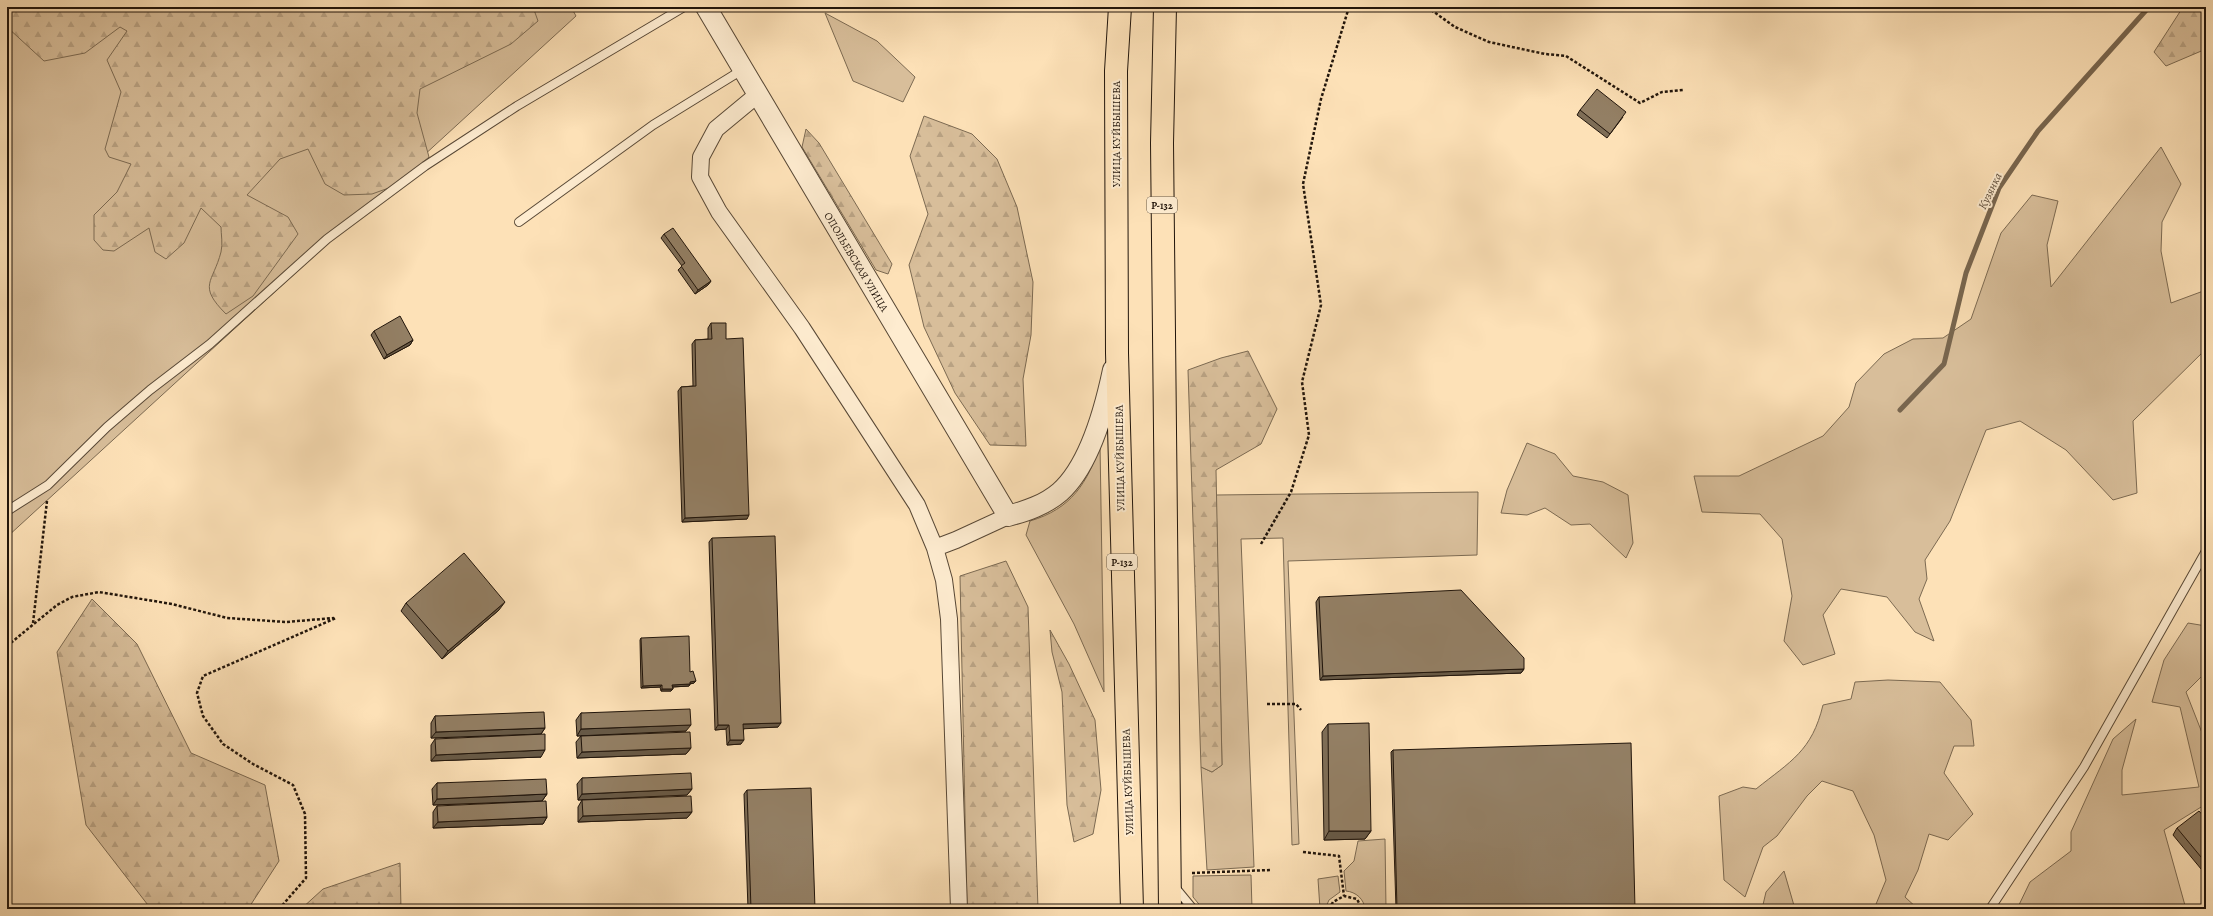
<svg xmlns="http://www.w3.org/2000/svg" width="2213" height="916" font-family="Alegreya,serif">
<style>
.grass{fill:#d8be9a;stroke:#7c6a52}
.forest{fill:url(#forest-firs);stroke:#7c6a52}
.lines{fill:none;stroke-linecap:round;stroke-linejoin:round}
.stream{stroke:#78664f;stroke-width:5}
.service-casing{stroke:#584836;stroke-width:10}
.minor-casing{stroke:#584836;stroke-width:18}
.tertiary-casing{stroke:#584836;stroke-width:22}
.trunk-casing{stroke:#21150b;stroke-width:24}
.path{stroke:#21150b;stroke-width:2.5;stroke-dasharray:3 2;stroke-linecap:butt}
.service{stroke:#feecd0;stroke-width:8}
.minor{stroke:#feecd0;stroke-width:16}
.tertiary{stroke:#feecd0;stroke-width:20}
.trunk{stroke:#fde1b7;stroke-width:22}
.wall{fill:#7e6d56;stroke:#21150b}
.shaded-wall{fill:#675946;stroke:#21150b}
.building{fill:#937f64;stroke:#21150b}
.labels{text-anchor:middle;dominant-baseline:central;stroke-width:4;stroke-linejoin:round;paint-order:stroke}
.shield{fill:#feecd0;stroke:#635646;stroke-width:1}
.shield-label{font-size:10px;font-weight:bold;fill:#21150b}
.street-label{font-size:11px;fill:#21150b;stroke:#feecd0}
.water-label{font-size:12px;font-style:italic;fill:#5b4b39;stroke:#feecd0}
</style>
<defs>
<pattern id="forest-firs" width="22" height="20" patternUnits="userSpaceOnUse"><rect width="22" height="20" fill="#d8be9a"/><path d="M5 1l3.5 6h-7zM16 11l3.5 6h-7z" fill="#b9a283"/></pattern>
</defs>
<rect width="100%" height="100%" fill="#fde1b7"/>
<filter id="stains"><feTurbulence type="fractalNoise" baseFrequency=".005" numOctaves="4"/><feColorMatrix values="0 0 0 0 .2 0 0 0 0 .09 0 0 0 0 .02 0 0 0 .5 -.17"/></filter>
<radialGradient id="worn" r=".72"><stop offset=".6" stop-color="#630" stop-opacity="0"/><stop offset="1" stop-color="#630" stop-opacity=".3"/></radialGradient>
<path class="grass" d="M7,7H571L576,16L7,537Z
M825,13L877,41L915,77L903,102L853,81Z
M2161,147L2181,184L2162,222L2161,251L2171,303L2206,290V349L2133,421L2137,493L2113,500L2066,450L2020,421L1986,430L1950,521L1925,560L1927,579L1919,599L1934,641L1915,632L1887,597L1841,589L1823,615L1835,654L1803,665L1784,641L1792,596L1782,539L1760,514L1702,512L1694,476H1739L1823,436L1849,407L1856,383L1884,354L1913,339L1943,338L1971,319L2001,233L2032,195L2058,201L2047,245L2051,287Z
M1527,443L1555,454L1573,476L1603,482L1628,495L1633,543L1626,558L1590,524L1571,525L1545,508L1527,515L1501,513L1507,490Z
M1100,444L1104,692L1074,624L1026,535L1030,521C1071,509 1088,483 1100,444Z
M1478,492L1477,555L1288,561L1299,844L1292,845L1283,538L1241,539L1254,867L1207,870L1201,767L1212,772L1222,765L1216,495Z
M2188,623L2206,626V672L2186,692L2206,743V804L2164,830L2186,909H2017L2030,882L2071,851V832L2113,739L2136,719L2122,770V795L2199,787L2180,707L2152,702L2164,660Z
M1888,680L1940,682L1971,720L1974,746H1954L1944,773L1973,814L1948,840L1929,834L1918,870L1905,897L1918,909H1874L1886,880L1874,835L1853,791L1822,781L1807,796L1777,836L1763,847L1745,897L1724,880L1719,796L1743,787L1756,789C1791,761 1812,751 1823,705L1851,699L1855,682Z
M1385,839L1386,909H1365C1364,899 1356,892 1346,891L1344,871L1354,861L1358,841Z
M1784,871L1795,909H1762L1766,892Z
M1251,875L1252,909H1203L1193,897V876Z
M1338,876L1340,892L1329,900L1325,909H1320L1318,879Z"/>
<path class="forest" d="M7,7H533L538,21L511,44L420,89L417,113L429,157L397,185L372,194L344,195L325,184L308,149L280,159L247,195L288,217L298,234L253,296L226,314C197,285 213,283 221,252C223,244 221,234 221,227L201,208L184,243L166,259L155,252L149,228L114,251L103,250L94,240V215L117,192L131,164L109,157L105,149L121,92L107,60L127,31L120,27L85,53L44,61L7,27Z
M2183,7H2206V49L2166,66L2154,52Z
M924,116L972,134L997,159L1017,207L1033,282L1031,335L1023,379L1026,446L990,445L955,393L924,327L909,265L928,214L910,156Z
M806,129L819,143L892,264L888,274L876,270L802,147Z
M1248,351L1277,409L1261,444L1216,470L1222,765L1212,772L1201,767L1188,370L1221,358Z
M1006,561L1028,607L1038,909H967L960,576Z
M92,599L137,644L191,753L265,785L279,861L248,909H151L86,825L57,652Z
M1050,630L1069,664L1095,720L1101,790L1093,834L1074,842L1067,805L1062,692L1052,652Z
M400,863L401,909H301L323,889Z"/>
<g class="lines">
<path class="stream" d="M1900,410L1944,364L1966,273L1999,188L2038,131L2149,7"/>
<defs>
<path id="service" d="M519,222L653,125L742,70
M7,511L48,485L107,427L150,390L210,344L327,239L425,166L517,106L684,7
M1174,886L1193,909
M1990,909L2084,767L2206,551"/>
<path id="minor" d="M757,95L716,129L701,157L700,177L719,212L802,328L917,505L935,548L944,580L949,619L959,909
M935,548L956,540L1008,516"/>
<path id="tertiary" d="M706,7L1008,516C1026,511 1045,505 1060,492C1089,466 1105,408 1113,370"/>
<path id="trunk" d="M1120,7L1116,71L1117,353L1132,909
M1165,7L1162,143L1170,909"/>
</defs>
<use href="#service" class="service-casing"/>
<use href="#minor" class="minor-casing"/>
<use href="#tertiary" class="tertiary-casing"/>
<use href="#trunk" class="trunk-casing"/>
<path class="path" d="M1427,7L1455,27L1489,42L1545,54L1566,56L1640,103L1662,92L1683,90
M1261,544L1291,492L1309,435L1302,382L1321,305L1303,184L1321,99L1349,7
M33,623L47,501
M7,646L57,605L72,597L99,592L172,604L227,618L286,622L334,618
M1267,704H1296L1301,710
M1303,852L1339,856L1344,896
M1192,873L1271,870
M279,909L306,878L305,814L293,785L253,764L223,744L203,716L197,693L203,676L336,618
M1329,909L1333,902L1344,896L1357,899L1362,909"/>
<use href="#service" class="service"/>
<use href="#minor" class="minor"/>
<use href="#tertiary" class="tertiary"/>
<use href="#trunk" class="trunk"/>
</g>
<path class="wall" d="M1580,110L1623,117L1607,138L1577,115Z
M664,234L711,281L708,285L695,294L678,270L682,266L661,238Z
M711,323L726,339L747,519L682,522L678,391L681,387L693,386L692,344L695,340L708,339V328Z
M374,331L413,340L410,345L384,359L371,335Z
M712,538L778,727L744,728L741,744L727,745L726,729L715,730L709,542Z
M1319,597L1524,669L1521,673L1320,680L1316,602Z
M406,603L499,610L442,659L401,611Z
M641,638L690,672L694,683L690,684L689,686L673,687V689L671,691H661L660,687L641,688L640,640Z
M581,713L686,731L577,736L576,720Z
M435,716L545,728L541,734L431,738V723Z
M1328,724L1371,831L1365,839L1324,840L1322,732Z
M581,736L691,748L686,754L577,758L576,742Z
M435,739L541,757L431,761V745Z
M1393,750L1635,909H1396L1391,752Z
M582,778L692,789L687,795L578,800L577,784Z
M437,783L547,794L542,801L433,805L432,789Z
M747,790L815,909H748L744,794Z
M582,800L692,812L687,818L578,822V807Z
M437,806L547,817L543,824L433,828V812Z
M2206,819V875L2173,835L2177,828Z"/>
<path class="shaded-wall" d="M711,281L708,285L695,294L698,290Z
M413,340L410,345L384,359L387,355Z
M749,515L747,519L682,522L685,518Z
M505,602L499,610L442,659L448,651Z
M1524,669L1521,673L1320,680L1323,676Z
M696,681L694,683L689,684L690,682Z
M690,684L689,686L671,687L672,685Z
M662,685L660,687L641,688L643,686Z
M662,689H673L671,691H661Z
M781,723L778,727L740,729L743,724Z
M691,725L686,731L577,736L581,729Z
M718,725H729L726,729L715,730Z
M545,728L541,734L431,738L436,732Z
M730,740H744L741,744L727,745Z
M691,748L686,754L577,758L582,752Z
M545,750L541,757L431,761L436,755Z
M692,789L687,795L578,800L582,794Z
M547,794L542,801L433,805L437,799Z
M692,812L687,818L578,822L583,816Z
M547,817L543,824L433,828L438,822Z
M1329,831H1371L1365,839L1324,840Z"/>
<path class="building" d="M1597,89L1626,112L1610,134L1580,110Z
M673,228L711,281L698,290L681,266L685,263L664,234Z
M400,316L413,340L387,355L374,331Z
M711,323H726V339L743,338L749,515L685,518L681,387L696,386L695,340L712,339Z
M775,536L781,723L743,724L744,740H730L729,725H718L712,538Z
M464,553L505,602L448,651L406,603Z
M1461,590L1524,658V669L1323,676L1319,597Z
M689,636L690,672L693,671L696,681L690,682V684L672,685L673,689H662V685L643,686L641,638Z
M690,709L691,725L581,729V713Z
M544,712L545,728L436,732L435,716Z
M1369,723L1371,831H1329L1328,724Z
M690,732L691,748L582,752L581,736Z
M545,734V750L436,755L435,739Z
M1631,743L1635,909H1397L1393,750Z
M691,773L692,789L582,794V778Z
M546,779L547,794L437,799V783Z
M811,788L815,909H751L747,790Z
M691,796L692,812L583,816L582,800Z
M546,801L547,817L438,822L437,806Z
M2199,811L2206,819V863L2177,828Z"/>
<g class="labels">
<g class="shield">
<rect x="1147" y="197" width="30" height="16" rx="3"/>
<rect x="1107" y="554" width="30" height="16" rx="3"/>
</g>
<g class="shield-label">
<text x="1162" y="205">Р-132</text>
<text x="1122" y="562">Р-132</text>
</g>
<g class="street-label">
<text transform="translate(1116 134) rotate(-90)">УЛИЦА КУЙБЫШЕВА</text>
<text transform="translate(856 262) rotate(59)">ОПОЛЬЕВСКАЯ УЛИЦА</text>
<text transform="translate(1120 458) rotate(-91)">УЛИЦА КУЙБЫШЕВА</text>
<text transform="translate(1128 782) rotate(-92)">УЛИЦА КУЙБЫШЕВА</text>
</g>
<g class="water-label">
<text transform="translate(1990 191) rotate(-64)">Кузянка</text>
</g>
</g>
<rect width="2213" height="916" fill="none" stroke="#fde1b7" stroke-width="24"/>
<rect x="8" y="8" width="2197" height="900" fill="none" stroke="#21150b" stroke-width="2"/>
<rect x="12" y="12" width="2189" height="892" fill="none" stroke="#21150b"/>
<rect width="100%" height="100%" filter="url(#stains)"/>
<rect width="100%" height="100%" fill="url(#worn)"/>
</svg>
